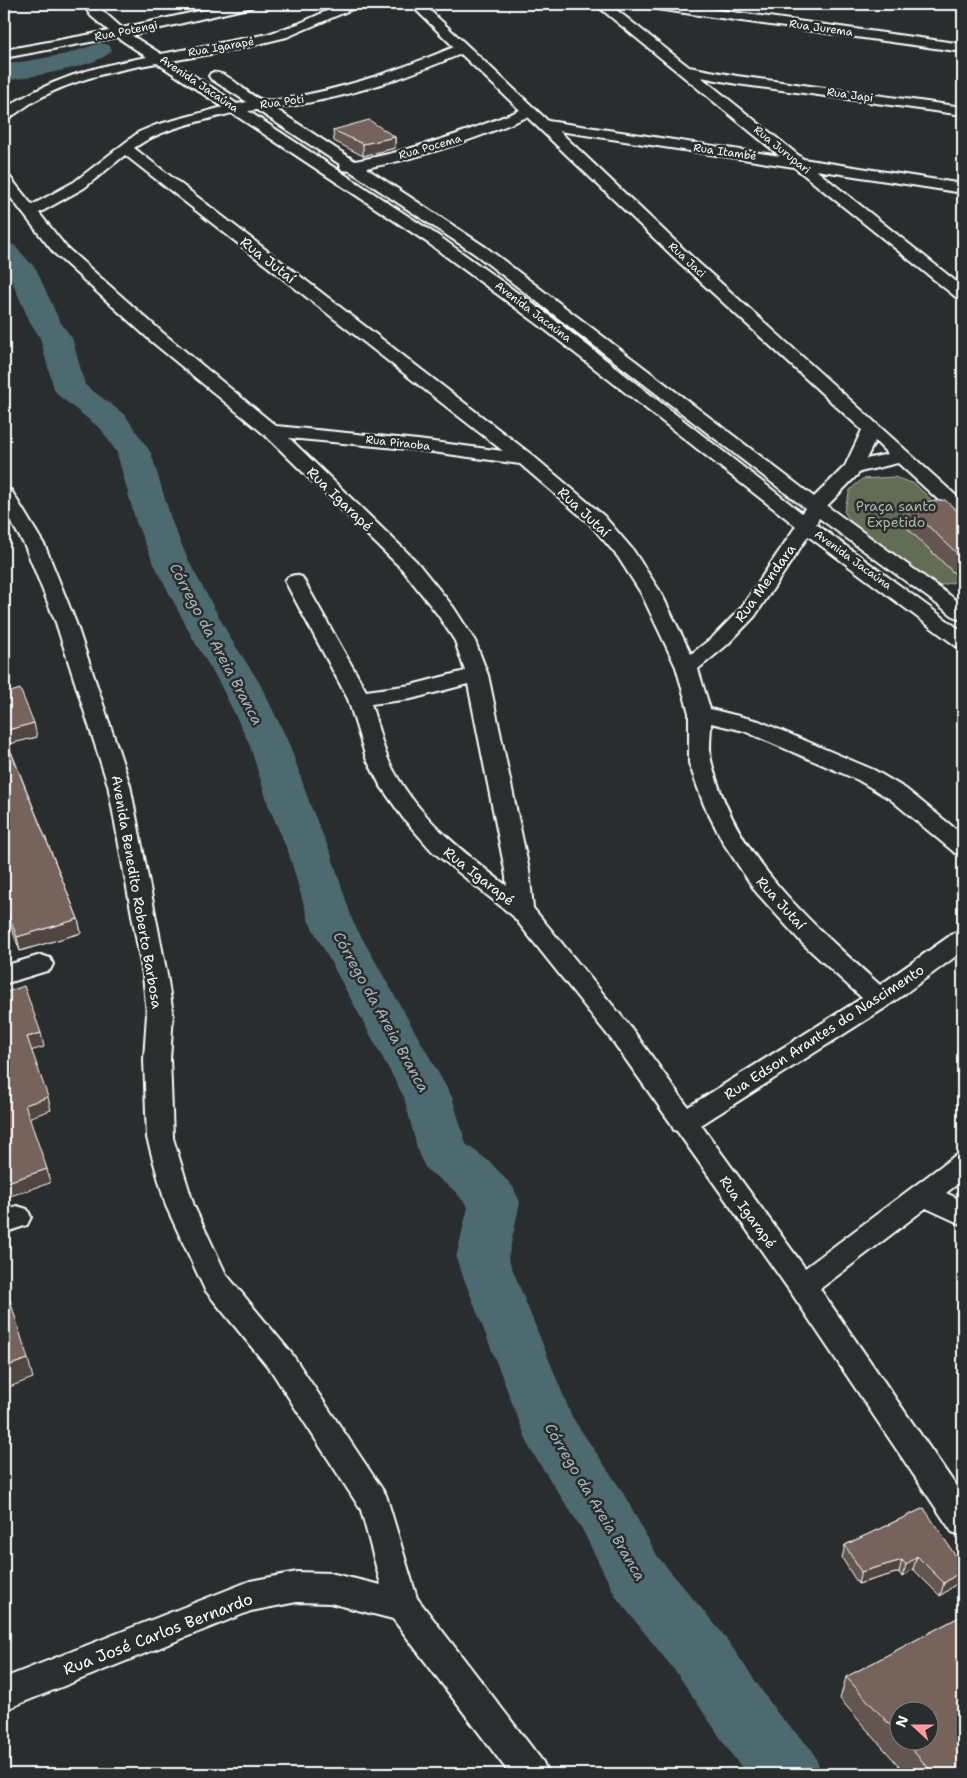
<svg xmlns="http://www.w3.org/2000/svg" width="967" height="1778" font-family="'Shantell Sans',sans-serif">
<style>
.green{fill:#636d54;stroke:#b1b6aa}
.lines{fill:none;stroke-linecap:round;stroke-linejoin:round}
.river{fill:#4d6b70;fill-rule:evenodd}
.minor-casing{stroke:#fff;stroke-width:4}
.minor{fill:#2a2d2e;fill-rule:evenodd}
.wall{fill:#64554f;stroke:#fff;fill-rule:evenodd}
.shaded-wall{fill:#514540;stroke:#fff}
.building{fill:#74635c;stroke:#fff}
.labels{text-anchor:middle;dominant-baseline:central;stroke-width:5;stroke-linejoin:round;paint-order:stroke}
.far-street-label{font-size:11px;fill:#fff;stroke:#2a2d2e}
.street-label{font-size:14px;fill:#fff;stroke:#2a2d2e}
.park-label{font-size:14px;fill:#b1b6aa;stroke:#2a2d2e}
.water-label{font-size:15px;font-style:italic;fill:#a6b5b8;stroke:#2a2d2e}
.near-street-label{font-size:16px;fill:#fff;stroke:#2a2d2e}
</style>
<rect width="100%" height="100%" fill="#2a2d2e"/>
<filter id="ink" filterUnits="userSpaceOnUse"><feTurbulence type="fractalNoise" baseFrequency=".02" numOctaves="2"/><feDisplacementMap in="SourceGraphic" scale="10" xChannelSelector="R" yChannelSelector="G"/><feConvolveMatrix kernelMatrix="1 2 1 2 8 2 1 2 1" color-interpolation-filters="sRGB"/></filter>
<g filter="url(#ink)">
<path class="green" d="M894,477L915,484L963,531V580L934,587L884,547L854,527L844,511L850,490L862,479Z"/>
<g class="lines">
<path class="river" d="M100,43L109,45L112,50C101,67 26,77 4,81V65L67,54Z
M4,242L14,245L36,269L59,320L72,338L85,385L125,415L151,453L172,522L189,562L231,639L259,682L289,743L311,807L331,854L353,922L452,1097L466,1144L491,1163L513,1187L520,1202L508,1258L572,1417L622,1491L658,1557L723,1634L778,1714L813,1751L822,1774H748L734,1758L679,1676L616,1597L582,1529L530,1449L456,1258L468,1207L455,1191L426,1169L419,1155L404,1097L309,922L289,854L269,807L249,743L219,682L193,639L153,562L136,522L117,453L101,429L59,396L54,389L40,338L29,320L8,272L4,268Z"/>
<defs>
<path id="minor" d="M83,4H95L122,28L231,4H253L252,7L131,35L161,54L268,34L298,24L342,4H358L357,7L287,37L238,49L171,61L237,104L247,102L211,79L209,76L211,73C229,69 247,98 264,100C274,102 295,97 305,95C359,84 403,68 454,47L410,4H423L548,121L780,156L595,4H609L689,67L737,76L963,107V115L737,84L701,77L803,159L963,184V193L816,170L963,287V300L957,298L794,167L559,131L692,257L963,502V518L956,516L898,463L860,472L827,506L963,605V620L956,618L819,518L816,524L963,632V648L956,646L808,536L755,616L727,645L698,669L710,709L759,721L874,770L906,789L963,835V855L955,853L890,799L858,780L744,731L711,723C711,736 708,752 712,764C735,858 812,924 880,985L954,933L963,930V951L888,1006L701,1125L805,1268L953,1157L963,1154V1180L946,1193L963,1201V1225L926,1208L820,1289L963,1496V1536L952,1532L792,1294L677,1131L674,1130L670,1122L614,1043L513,916L432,851L403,818L380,785L366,758L348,699L285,581L288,577L295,575L302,577L366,691L411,685L465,671L455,641L438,615L402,569L265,435L151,341L54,253L4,189V174L9,176L32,205L74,182L139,132L156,125L223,107L157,63C116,70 74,79 38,99C28,104 19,112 9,118L4,119V109C48,80 95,66 147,57L117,37L4,58V50L109,31L91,16ZM461,54L520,110C467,132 411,151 355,161L274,108C341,100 399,80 461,54ZM257,110L341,165L340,167L342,170L350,171L475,254L805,508L802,513L551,317L440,237L248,111ZM232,113L428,243L539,325L796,526L741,608L713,637L691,654L661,593L633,550L604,516L532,455L134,148C163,128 198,122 232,113ZM527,117L680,263L862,430L845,466L814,497L487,248L366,168C421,158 476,139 527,117ZM125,155L503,451L418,440L276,426L163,333L66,247L39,213L84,188ZM289,438L418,450L520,464L590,524L618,557L641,593L676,667L689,713V763L704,805L724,844L756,892L802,943L862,998L688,1107L632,1029L533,908L529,870L488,675L475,641L454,608L416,561ZM875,441L888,454L866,459ZM468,684L505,870L507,886C461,850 413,814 388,759C381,742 377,722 371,704L411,699Z
M643,4H675L963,44V52L649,8L644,7Z
M4,488L11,490L45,546L76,623L130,785L167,975L173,1014L170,1059L173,1138L194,1206L226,1274L292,1354L386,1495L417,1598L543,1762L548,1774H510L393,1619L330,1603L297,1602L251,1611L4,1710V1678L250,1581L297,1572L330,1573L381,1585L361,1510L272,1372L205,1290L166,1206L147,1138L144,1059L147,1014L143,975L108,785L56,623L25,546L4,510Z
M41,955L50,958L53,964L50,970L4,984V966Z
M17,1206L27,1209L31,1217L27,1225L4,1233V1210Z"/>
</defs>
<use href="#minor" class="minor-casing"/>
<use href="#minor" class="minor"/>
</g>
<path class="wall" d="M333,130L395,137V148L363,156L334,141Z
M909,508L963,516V575L957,576L906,527Z
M4,694L37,737L8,744L78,919L81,933L20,951L4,908Z
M924,1508L960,1581L940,1596L913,1569L902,1577L899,1572L858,1584L842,1558L845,1545Z
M963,1615V1774H906L840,1699L846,1677ZM900,1710H930V1740H900Z"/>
<path class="shaded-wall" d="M395,137V148L363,156V144Z
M963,556V575L957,576L961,557Z
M34,723L37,737L5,745L4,738V731Z
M78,919L81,933L20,951L17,937Z
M41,1033L44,1047L30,1051L27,1037Z
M48,1097L51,1110L28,1118L25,1105Z
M47,1169L50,1183L4,1198V1183Z
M28,1359L33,1378L4,1389V1367Z
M917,1556L913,1569L902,1577L906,1565Z
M902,1560L899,1572L858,1584L861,1572Z
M963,1570L960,1581L940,1596L944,1583Z"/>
<path class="building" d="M369,120L395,137L363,144L333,130Z
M945,500L963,516V556L961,557L909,508L926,502Z
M20,689L34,723L4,731V694Z
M4,735L78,919L17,937L4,903Z
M24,986L41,1033L27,1037L48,1097L25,1105L47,1169L4,1183V993Z
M4,1281L28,1359L4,1367Z
M924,1508L963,1567V1570L944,1583L917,1556L906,1565L902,1560L861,1572L845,1545Z
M963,1615V1774H934L903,1740H930V1710H900V1736L846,1677Z"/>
</g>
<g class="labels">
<g class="far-street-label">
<text transform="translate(821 28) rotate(8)">Rua Jurema</text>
<text transform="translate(126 31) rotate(-11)">Rua Potengi</text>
<text transform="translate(221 47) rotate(-10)">Rua Igarapé</text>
<text transform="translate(199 84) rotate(34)">Avenida Jacaúna</text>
<text transform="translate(850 95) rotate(8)">Rua Japi</text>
<text transform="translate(282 102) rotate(-8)">Rua Poti</text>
<text transform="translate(430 147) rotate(-16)">Rua Pocema</text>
<text transform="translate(782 150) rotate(39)">Rua Jurupari</text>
<text transform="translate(725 152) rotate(8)">Rua Itambé</text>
<text transform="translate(687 260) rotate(43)">Rua Jaci</text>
<text transform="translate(533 312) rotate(37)">Avenida Jacaúna</text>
<text transform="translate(398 443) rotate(6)">Rua Piraoba</text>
<text transform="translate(853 560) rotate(36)">Avenida Jacaúna</text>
</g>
<g class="street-label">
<text transform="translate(268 260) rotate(38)">Rua Jutaí</text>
<text transform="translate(340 499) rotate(44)">Rua Igarapé</text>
<text transform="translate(584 512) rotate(43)">Rua Jutaí</text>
<text transform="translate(765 583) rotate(-54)">Rua Mendara</text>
<text transform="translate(479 876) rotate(38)">Rua Igarapé</text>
<text transform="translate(137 892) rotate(80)">Avenida Benedito Roberto Barbosa</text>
<text transform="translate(781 903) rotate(48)">Rua Jutaí</text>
<text transform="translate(824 1032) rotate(-33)">Rua Edson Arantes do Nascimento</text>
<text transform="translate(748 1212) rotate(54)">Rua Igarapé</text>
</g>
<g class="park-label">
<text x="896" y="506">Praça santo<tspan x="896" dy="16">Expetido</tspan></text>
</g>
<g class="water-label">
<text transform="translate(216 644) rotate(62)">Córrego da Areia Branca</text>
<text transform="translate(381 1012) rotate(61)">Córrego da Areia Branca</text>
<text transform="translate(595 1502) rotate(59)">Córrego da Areia Branca</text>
</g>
<g class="near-street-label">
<text transform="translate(158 1634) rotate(-21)">Rua José Carlos Bernardo</text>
</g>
</g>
<rect width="967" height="1778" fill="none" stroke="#2a2d2e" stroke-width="20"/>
<rect x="10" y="10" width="947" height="1758" fill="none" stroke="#fff" stroke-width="2" filter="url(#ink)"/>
<g transform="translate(914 1726) rotate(291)"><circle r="24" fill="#2a2d2e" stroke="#7f8182"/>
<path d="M0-4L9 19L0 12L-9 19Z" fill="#ff9aa2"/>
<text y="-8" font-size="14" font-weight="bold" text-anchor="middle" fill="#ffffff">N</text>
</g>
</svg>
